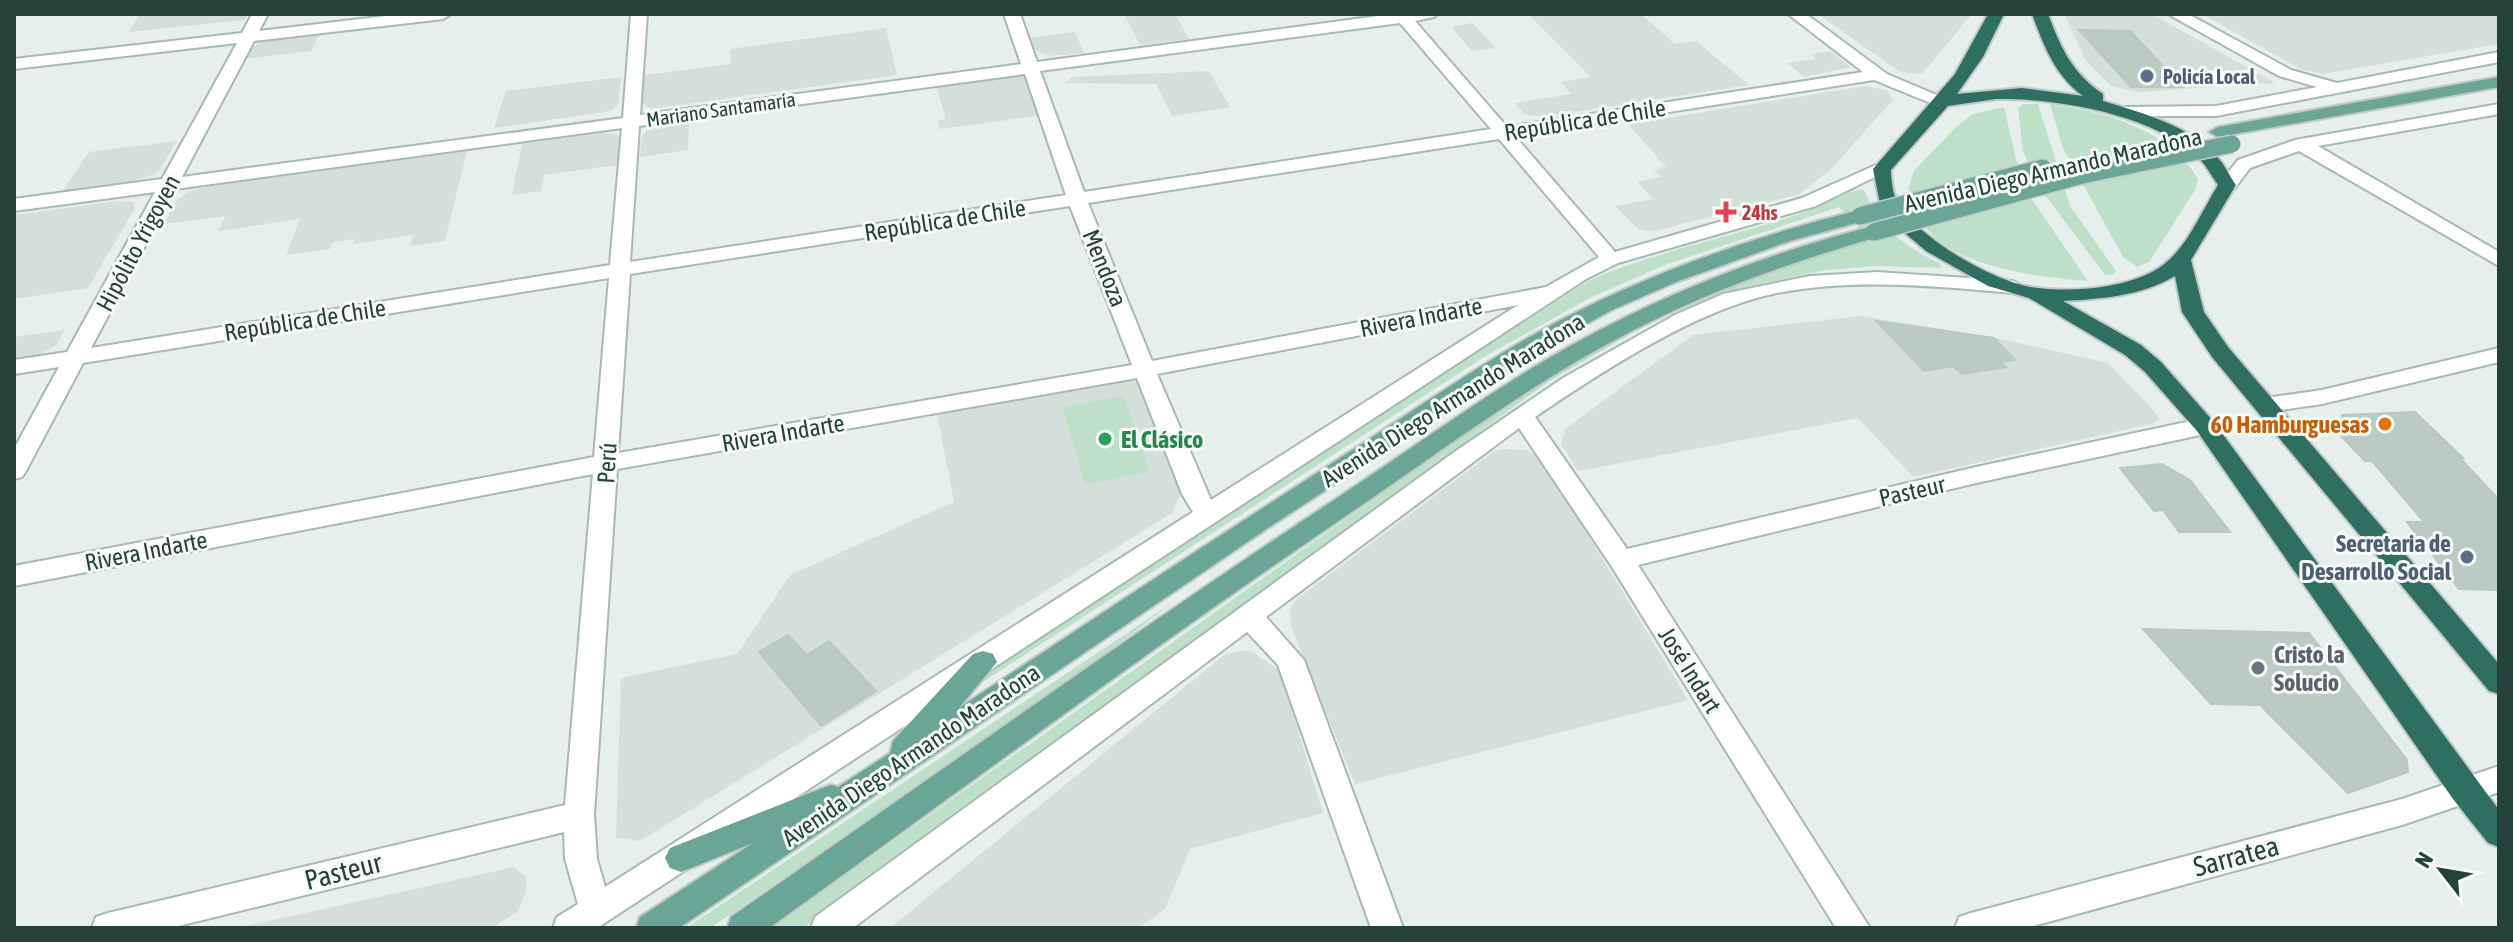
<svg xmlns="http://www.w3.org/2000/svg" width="2513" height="942" font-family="'Asap Condensed',sans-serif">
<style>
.built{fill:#d4dfda}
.green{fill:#bfe0c8}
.building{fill:#bbcac4;stroke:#b8c9c2;stroke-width:2}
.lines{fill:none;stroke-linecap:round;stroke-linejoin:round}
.minor-casing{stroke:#a8b8b2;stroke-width:4}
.major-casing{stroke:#c2cac8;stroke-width:4}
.highway-casing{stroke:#c2cac8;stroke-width:4}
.minor{fill:#fff;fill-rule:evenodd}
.major{fill:#6aa596;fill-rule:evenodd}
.highway{fill:#2f6f62;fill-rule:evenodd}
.major-bridge-casing{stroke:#c2cac8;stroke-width:20;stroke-linecap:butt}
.major-bridge{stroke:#6aa596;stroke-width:17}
.service-dot{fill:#5c6f8a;stroke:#f7fbf9;stroke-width:3}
.health-dot{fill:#e0444e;stroke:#f7fbf9;stroke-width:3}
.food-dot{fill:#e8710a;stroke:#f7fbf9;stroke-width:3}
.leisure-dot{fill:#2e9e5b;stroke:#f7fbf9;stroke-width:3}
.worship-dot{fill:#6b7280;stroke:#f7fbf9;stroke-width:3}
.labels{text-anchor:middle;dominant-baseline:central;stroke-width:6;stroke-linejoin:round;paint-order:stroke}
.far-service-label{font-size:20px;font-weight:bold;fill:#4e5e75;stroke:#f7fbf9;text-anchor:start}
.far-street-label{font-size:20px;fill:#24423a;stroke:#f7fbf9}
.far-health-label{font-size:20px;font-weight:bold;fill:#be3a42;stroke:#f7fbf9;text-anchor:start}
.street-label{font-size:24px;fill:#24423a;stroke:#f7fbf9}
.food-label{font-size:24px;font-weight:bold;fill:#c56008;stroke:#f7fbf9;text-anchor:end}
.leisure-label{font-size:24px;font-weight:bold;fill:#27864d;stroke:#f7fbf9;text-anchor:start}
.service-label{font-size:24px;font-weight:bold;fill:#4e5e75;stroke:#f7fbf9;text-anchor:end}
.worship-label{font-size:24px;font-weight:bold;fill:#5b616d;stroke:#f7fbf9;text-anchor:start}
.near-street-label{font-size:28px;fill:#24423a;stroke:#f7fbf9}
</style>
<rect width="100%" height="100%" fill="#e6efeb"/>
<path class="built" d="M140,14H247L244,20L128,32Z
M1124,14H1175L1189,39L1140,45Z
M1537,14H1641L1675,44L1696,41L1749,85L1542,117L1525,114L1515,103L1571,94L1561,82L1591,77L1529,15Z
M1818,14H1972L1922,74L1900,72Z
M2064,14H2152L2275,83L2138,92L2111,86L2086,61Z
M2202,14H2499V44L2323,74L2302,70Z
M1472,23L1496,48L1472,51L1453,29L1454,26Z
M886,28L897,75L658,108L647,107L642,103L645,75L731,64L730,49Z
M1075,32L1084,53L1048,56L1034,49L1029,38Z
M320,33L311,51L246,59L252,48L262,41Z
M1830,51L1851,67L1804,77L1787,63L1816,59L1812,54Z
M1209,71L1230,107L1172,116L1156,84L1065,83L1072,77Z
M621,77L618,104L611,111L494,128L506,91Z
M1012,77H1025L1032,82L1044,115L940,129L938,120L946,119L937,87Z
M1866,86L1886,90L1893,100L1831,169L1800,194L1651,232L1637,228L1615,206L1653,199L1637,182L1661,177L1654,170L1666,167L1628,124Z
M689,121L688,150L640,157L642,136L649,129Z
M602,133L616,134L620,139L618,165L544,175L541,191L512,195L522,144Z
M176,141L160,170L153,175L126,183L62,192L89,152Z
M467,151L445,241L410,246L413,235L353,244L354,239L333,242L330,249L286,255L300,219L218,231L225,216L164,224L177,200L188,192L205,187Z
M118,201L133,202L135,208L88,288L14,299V215Z
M1860,316L1991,337L2108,363L2154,411L2159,420L2151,424L1913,477L1858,418L1578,471L1561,444L1565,429L1693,335Z
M64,330L56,345L37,356L14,361V337Z
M1124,378L1139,382L1143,388L1181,494L1172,513L640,841L616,838L621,678L737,654L790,575L954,502L937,413Z
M1503,449L1526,450L1542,459L1688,700L1355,784L1292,629L1290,609L1297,599L1493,452Z
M1238,651H1251L1280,671L1323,813L1190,849L1165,909L1138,928H890L1224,655Z
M514,867L526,877V892L517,912L492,928H237Z"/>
<path class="green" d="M2023,104H2038L2070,206L2116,271L2114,274L2105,275L2045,195L2023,152L2018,108Z
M2050,104C2104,112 2168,128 2198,179L2195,190L2149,262L2137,267L2123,257L2063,148Z
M2004,107L2016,159L2031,198L2088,281C2040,277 1960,269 1927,229C1919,219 1914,202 1908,190L1914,171L1956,127L1973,114Z
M1860,189L1864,190C1877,226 1905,247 1939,263L1942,268L1878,266L1825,270L1718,294L1654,320L1548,382L803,928H771L1537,383L1654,318L1727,288L1869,239L1839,207L1662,266L1590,298L1484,357L955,700L1002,658L1065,615L1588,281C1656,251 1727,238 1796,215C1818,208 1838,195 1860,189Z
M1124,396L1150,471L1085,484L1063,407Z
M1175,601L1032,709L710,928H686Z"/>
<path class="building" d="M2079,30L2130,31L2183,87H2131Z
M1876,321L1994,338L2015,360L2000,362L2006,367L1962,374L1953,366L1924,371Z
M2415,412L2463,458H2460L2499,500V590L2459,589L2407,522H2424L2372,461H2365L2340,435L2342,415Z
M2162,464L2190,480L2230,532H2179L2163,510L2154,511L2120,468Z
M2143,629L2309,633L2407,760L2408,772L2348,793L2260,705L2211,704Z
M788,635L807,655L829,641L876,691L821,726L759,652Z"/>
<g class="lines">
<defs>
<path id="minor" d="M252,14H268L259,31L403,14H451L443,19L254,41L182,177L623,118L631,14H647L640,115L1021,64L1004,14H1020L1037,62L1393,14H1437L1434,17L1415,21L1507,127L1863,72L1788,14H1806L1887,74L1953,102L1944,107L1938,106L1874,80L1515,136L1615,252L1802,198L1876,165H1888L1891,169L1816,206L1618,263L1586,279L597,928H553L557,917L578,904L565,859L564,832L170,928H92L96,917L108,913L565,805L593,474L14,586V566L594,457L609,278L83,363L26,471L22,477L14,479V449L59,367L14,374V360L67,352L155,192L14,211V199L162,179L237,43L14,69V59L242,33ZM1400,23L1491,129L1084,192L1040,71ZM1025,74L1066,195L630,262L639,126ZM622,128L610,265L91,348L175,189ZM1499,139L1599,257L1546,287L1152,361L1088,203ZM1070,206L1132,365L618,453L630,274ZM1518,305L1211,500L1157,374ZM1137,378L1182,494L1193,512L605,887L597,859L594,815L617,469Z
M2168,14H2188L2291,70L2337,83L2499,52V62L2216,116H2119L2116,112L2125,107L2216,106L2317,87L2279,76Z
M2499,104V114L2318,146L2499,252V266L2299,151L2250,168L2234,189L2227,191L2218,185L2238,160L2295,140Z
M1877,272L2013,281L2023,287L2013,293C1935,286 1855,278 1777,293C1697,309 1603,371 1535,417L1627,549L1976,467L2205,418L2213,421L2217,426L2213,431L2205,434L1976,483L1638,565L1870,928H1836L1612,567L1519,428L1266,617L1304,660L1403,928H1371L1278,665L1247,632L853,928H811L815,917L1453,453L1563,378L1675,315L1723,294L1810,276Z
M2499,348V362L2322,404L2266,412L2258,410L2255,405L2258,400L2266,398L2322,390Z
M2499,766V792L2402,825L2026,928H1955L1959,917L1971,913L2402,799Z"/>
<path id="major" d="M2499,77V87L2218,137L2209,132L2218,127Z
M1860,210L1867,212L1870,216L1867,220L1790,241L1676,282L1610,311L1547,346L1274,524L679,928H636L640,917L753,843L681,872L670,868L665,858L670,848L820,789L831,785L838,787L890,753L893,741L973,654L983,651L993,654L997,662L959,708C1084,625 1208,543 1334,462C1400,420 1465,374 1533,335C1635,278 1747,238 1860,210Z
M1874,226L1884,232L1881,236C1794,261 1708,291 1628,333C1525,386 1431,459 1334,524C1143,654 957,793 769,928H727L731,917C929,780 1124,639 1325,506C1398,458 1469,406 1544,361C1646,301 1759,255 1874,226Z"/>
<path id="highway" d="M1988,14H2004L1983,57L1957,94L2022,88L2083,96C2055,76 2044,46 2032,14H2048C2061,48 2072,73 2103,94V101C2142,113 2192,126 2219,159C2226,167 2230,177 2236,185L2191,260L2204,312L2228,347L2499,664V694L2489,691L2212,357L2182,312L2175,276C2142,296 2101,299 2063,301L2141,345L2161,362L2213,421L2499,810V847L2488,843L2453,799L2197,431L2145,372L2125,355L2029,298L1988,286L1926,251L1893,223L1880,204L1873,169L1955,74ZM1996,99C2058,98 2161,115 2204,164C2209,171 2213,178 2218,185C2199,215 2185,255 2152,272C2119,289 2068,293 2031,287C1991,280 1920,239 1898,203C1893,195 1892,184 1891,174V170L1948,106Z"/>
</defs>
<use href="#minor" class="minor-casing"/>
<use href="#major" class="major-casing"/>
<use href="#highway" class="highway-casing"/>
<use href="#minor" class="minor"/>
<use href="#major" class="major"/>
<use href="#highway" class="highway"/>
<defs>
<path id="major-bridge" d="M1860,216L2043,168
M1874,232L2082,175L2232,144"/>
</defs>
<use href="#major-bridge" class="major-bridge-casing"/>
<use href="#major-bridge" class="major-bridge"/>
</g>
<g class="service-dot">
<circle cx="2147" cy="76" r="8"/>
<circle cx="2467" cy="557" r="8"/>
</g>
<path class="health-dot" d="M1722 200h8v8h8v8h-8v8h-8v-8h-8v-8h8z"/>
<circle class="food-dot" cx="2385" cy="424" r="8"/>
<circle class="leisure-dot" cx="1105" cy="439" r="8"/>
<circle class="worship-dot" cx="2258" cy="668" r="8"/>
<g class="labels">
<g class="far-service-label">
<text x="2163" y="76">Policía Local</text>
</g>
<g class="far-street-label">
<text transform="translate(721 109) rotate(-8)">Mariano Santamaría</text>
</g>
<g class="far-health-label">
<text x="1742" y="212">24hs</text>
</g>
<g class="street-label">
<text transform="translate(1585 120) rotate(-9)">República de Chile</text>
<text transform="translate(2053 170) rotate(-13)">Avenida Diego Armando Maradona</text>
<text transform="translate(945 220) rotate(-9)">República de Chile</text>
<text transform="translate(138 243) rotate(-62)">Hipólito Yrigoyen</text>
<text transform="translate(1105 268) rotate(68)">Mendoza</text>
<text transform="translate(1421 317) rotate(-11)">Rivera Indarte</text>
<text transform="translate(305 320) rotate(-9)">República de Chile</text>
<text transform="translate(1453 400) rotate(-32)">Avenida Diego Armando Maradona</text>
<text transform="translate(783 433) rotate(-10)">Rivera Indarte</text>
<text transform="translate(607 463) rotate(-86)">Perú</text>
<text transform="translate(1912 491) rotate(-13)">Pasteur</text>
<text transform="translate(146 551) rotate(-11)">Rivera Indarte</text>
<text transform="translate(1690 670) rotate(58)">José Indart</text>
<text transform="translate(911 755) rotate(-34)">Avenida Diego Armando Maradona</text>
</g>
<g class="food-label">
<text x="2369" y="424">60 Hamburguesas</text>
</g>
<g class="leisure-label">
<text x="1121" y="439">El Clásico</text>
</g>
<g class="service-label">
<text x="2451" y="543">Secretaria de<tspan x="2451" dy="28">Desarrollo Social</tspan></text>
</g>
<g class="worship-label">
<text x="2274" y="654">Cristo la<tspan x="2274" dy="28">Solucio</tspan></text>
</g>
<g class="near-street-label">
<text transform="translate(2236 856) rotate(-15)">Sarratea</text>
<text transform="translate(343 871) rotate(-14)">Pasteur</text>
</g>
</g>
<rect width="2513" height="942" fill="none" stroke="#24423a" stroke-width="32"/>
<g transform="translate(2441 870) rotate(301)" stroke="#f7fbf9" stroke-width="6" paint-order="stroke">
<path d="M0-6L14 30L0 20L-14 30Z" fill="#24423a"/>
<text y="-12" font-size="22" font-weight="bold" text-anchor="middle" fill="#24423a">N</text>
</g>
</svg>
